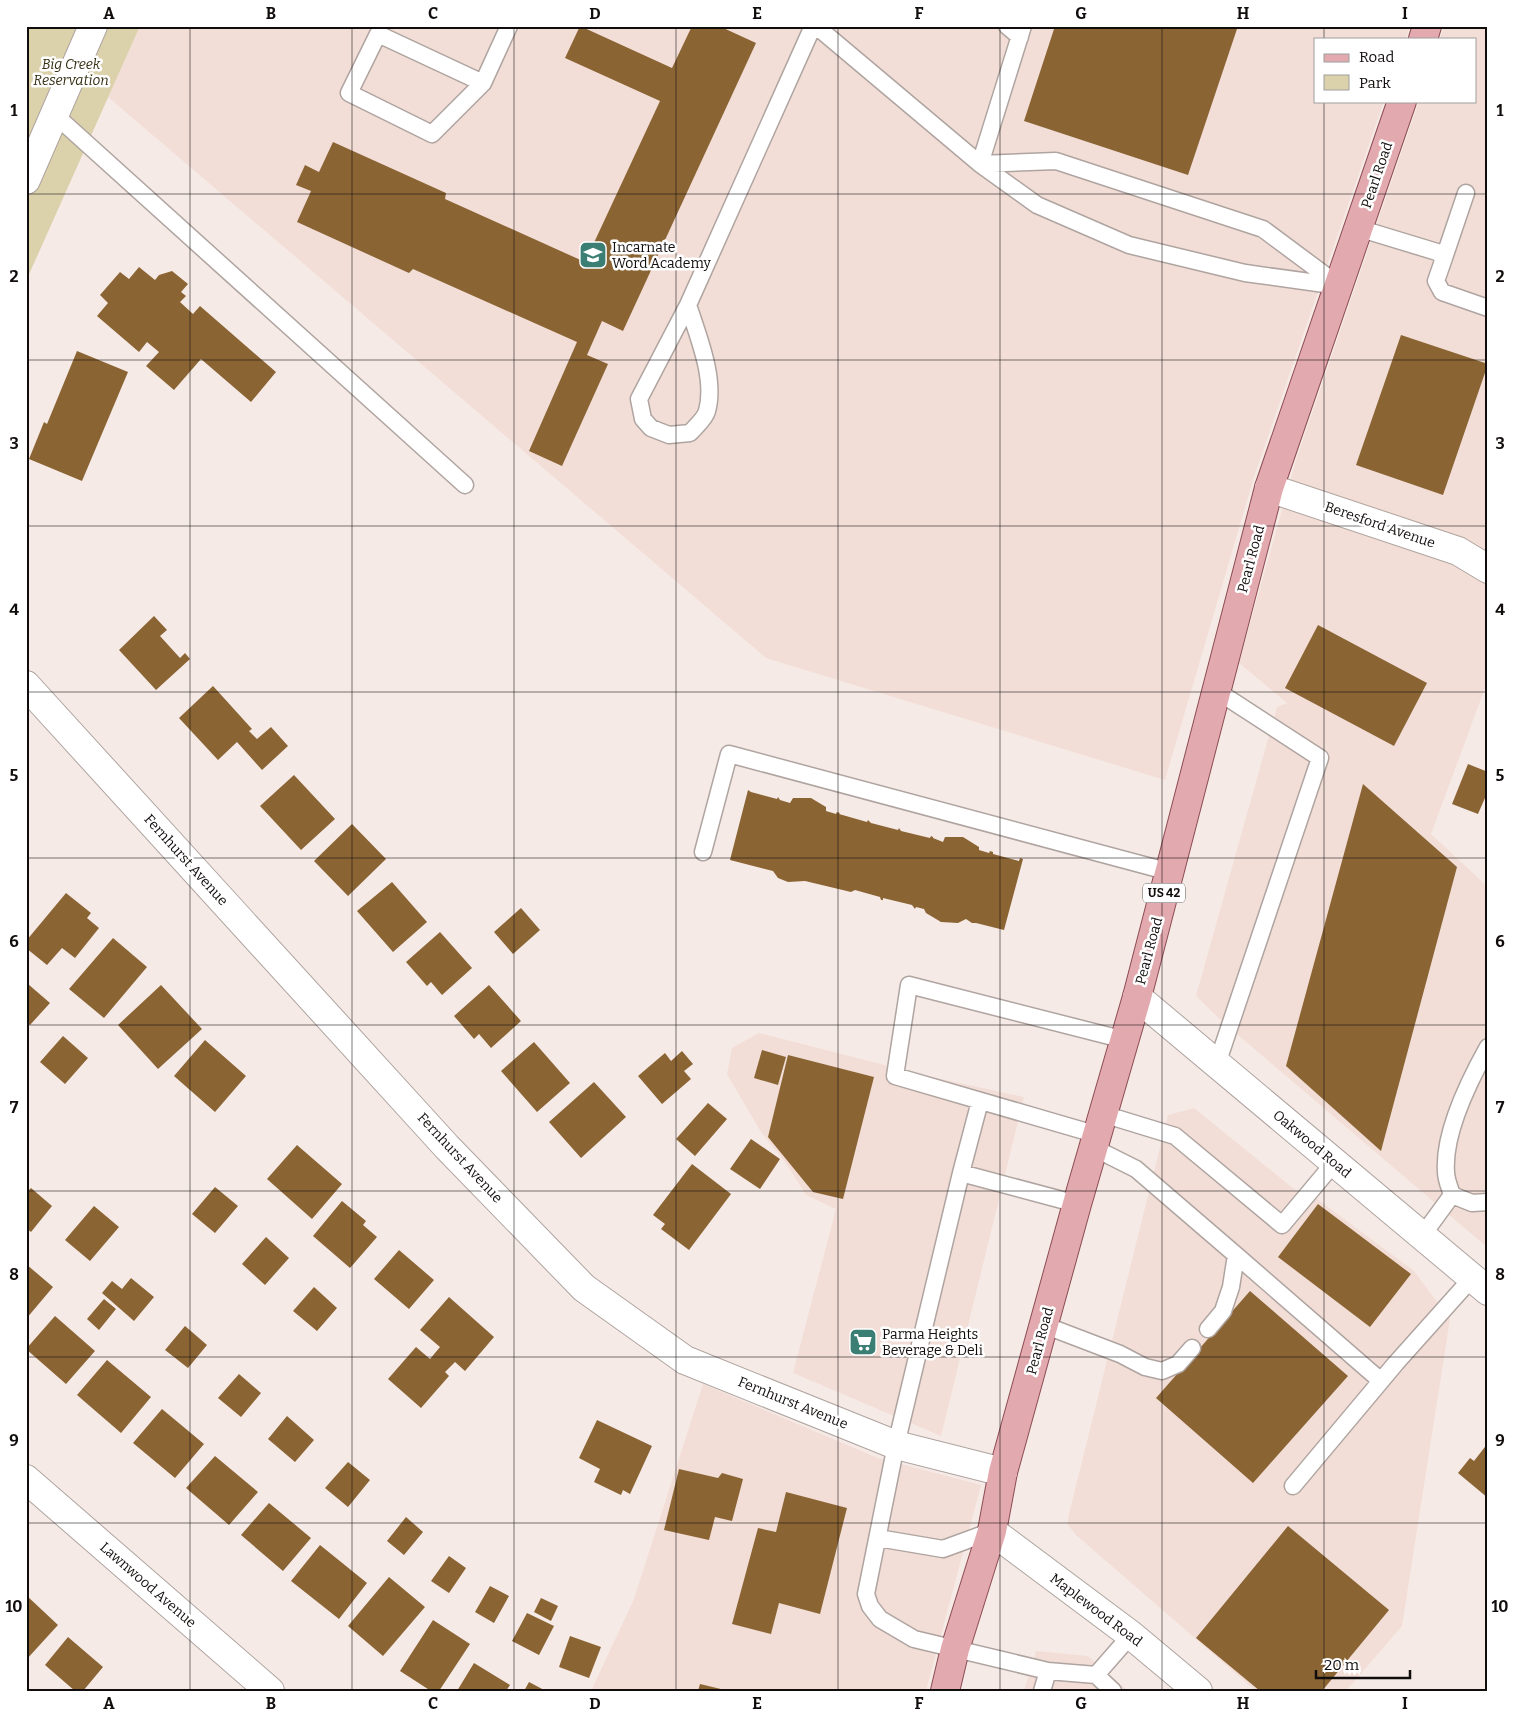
<svg xmlns="http://www.w3.org/2000/svg" width="1514" height="1717" font-family="Bitter,serif">
<style>
.built{fill:#f2ded7}
.green{fill:#dbd2ab}
.building{fill:#8b6434}
.lines{fill:none;stroke-linecap:round;stroke-linejoin:round}
.service-casing{stroke:#afa4a0;stroke-width:19}
.minor-casing{stroke:#afa4a0;stroke-width:30}
.tertiary-casing{stroke:#afa4a0;stroke-width:30}
.primary-casing{stroke:#8c4d54;stroke-width:30}
.service{stroke:#fff;stroke-width:16}
.minor{stroke:#fff;stroke-width:28}
.tertiary{stroke:#fff;stroke-width:28}
.primary{stroke:#e2a9af;stroke-width:28}
.grid{fill:none;stroke:#110d0c;stroke-width:1;stroke-opacity:0.55}
.labels{text-anchor:middle;dominant-baseline:central;stroke-width:5;stroke-linejoin:round;paint-order:stroke}
.shield{fill:#fff;stroke:#585655;stroke-width:1}
.shield-label{font-size:12px;font-weight:bold;fill:#110d0c}
.park-label{font-size:14px;font-style:italic;fill:#352f13;stroke:#fff}
.street-label{font-size:14px;fill:#110d0c;stroke:#fff}
.poi-label{font-size:14px;fill:#110d0c;stroke:#fff;text-anchor:start}
.neatline{fill:none;stroke:#110d0c;stroke-width:2}
.grid-label{font-size:16px;text-anchor:middle;font-weight:bold;fill:#110d0c}
</style>
<rect width="100%" height="100%" fill="#f6eae6"/>
<path class="built" d="M140,26H1410L1406,39H1315V101H1384L1254,477L1165,780L766,658L108,97Z
M1444,26H1488V680L1431,834L1488,887V1248L1224,1023L1196,996L1277,707L1287,703L1239,663L1296,460L1419,101H1475V39H1440Z
M759,1033L928,1076L1024,1097L941,1436L793,1373L836,1209L806,1195L785,1162L761,1132L727,1074L732,1048Z
M1194,1108L1294,1189L1316,1198L1414,1271L1450,1319L1402,1626L1346,1691H1256L1076,1535L1068,1525V1518L1168,1115Z
M703,1384L878,1458L981,1485L926,1691H591L634,1599Z
M1036,1651L1088,1656L1128,1691H1024Z"/>
<path class="green" d="M26,26H140L26,281Z"/>
<path class="building" d="M580,26L672,68L692,26H719L756,43L623,331L602,321L587,355L608,364L562,466L529,451L577,342L413,269L409,273L297,222L311,191L296,185L305,165L319,172L333,142L446,193L445,199L585,262L660,101L565,58Z
M1055,26H1238L1188,175L1024,121Z
M139,267L155,280L159,275L172,271L188,284L181,292L186,296L180,302L193,314L200,306L276,372L251,402L201,359L174,390L146,366L159,352L147,342L139,352L97,316L108,303L100,295L120,272L129,279Z
M1401,335L1488,364L1443,495L1356,465Z
M77,351L128,372L82,481L29,459L44,422L47,424Z
M154,616L167,630L160,636L180,658L185,653L190,659L156,690L119,650Z
M1318,625L1427,683L1394,746L1285,688Z
M213,686L252,729L249,731L257,739L271,727L288,746L262,770L237,742L218,760L179,718Z
M1468,764L1488,772V791L1478,814L1452,804Z
M294,775L335,819L301,850L260,806Z
M1363,784L1457,867L1381,1151L1286,1066Z
M748,790L751,792L777,799L778,797L780,800L790,803L793,798H811L826,807V811L836,814L837,812L840,813L839,814L867,822L868,820L871,823L898,830L899,828L901,831L930,838L931,836L933,837V838L943,842L945,837H963L979,847V850L989,853L990,851L993,852V854L1019,861L1020,858L1023,859L1004,930L976,923H972L966,919L958,923L941,922L926,913L924,909L916,907L915,909L912,905L883,898V900H881L880,897L855,890L851,892L805,881L788,882L778,878L773,871L730,860Z
M352,824L386,859L348,896L314,861Z
M392,882L427,922L393,952L357,911Z
M66,893L91,913L87,918L99,928L75,958L62,948L47,965L26,948V941Z
M521,908L540,930L513,954L494,932Z
M440,932L472,968L442,995L431,982L427,986L406,962Z
M113,938L147,967L104,1018L69,989Z
M28,984L50,1003L30,1025L26,1022Z
M161,985L202,1029L158,1069L118,1025Z
M489,985L521,1021L491,1048L479,1034L474,1039L454,1016Z
M63,1036L88,1058L65,1084L40,1062Z
M205,1040L246,1076L215,1112L174,1076Z
M534,1042L570,1083L537,1112L501,1071Z
M762,1050L786,1057L778,1085L754,1078Z
M682,1051L693,1064L684,1071L691,1079L662,1104L638,1076L665,1053L671,1061Z
M788,1055L874,1077L843,1199L813,1192L768,1137Z
M594,1082L626,1117L581,1158L549,1122Z
M708,1103L727,1119L695,1156L676,1139Z
M751,1139L780,1159L760,1189L730,1169Z
M297,1145L342,1184L312,1219L267,1179Z
M692,1164L731,1194L689,1250L661,1229L665,1224L653,1215Z
M215,1187L238,1206L215,1233L192,1214Z
M31,1188L52,1206L31,1232L26,1228V1193Z
M342,1201L366,1221L363,1225L377,1237L350,1268L313,1236Z
M1318,1204L1411,1274L1370,1327L1278,1257Z
M94,1206L119,1227L90,1261L65,1240Z
M266,1237L289,1258L265,1285L242,1264Z
M399,1250L434,1280L409,1309L374,1279Z
M26,1264L53,1287L26,1319Z
M131,1278L154,1297L134,1321L102,1293L112,1281L122,1289Z
M314,1287L337,1308L317,1331L293,1311Z
M1250,1291L1348,1376L1253,1483L1156,1398Z
M449,1297L494,1337L465,1371L455,1362L445,1372L449,1376L421,1408L388,1379L416,1347L430,1359L440,1347L420,1330Z
M104,1299L116,1309L99,1330L87,1319Z
M55,1316L95,1351L66,1384L26,1349Z
M185,1326L207,1345L188,1368L165,1350Z
M107,1360L151,1397L121,1433L77,1395Z
M239,1374L261,1393L241,1417L218,1398Z
M162,1409L204,1444L175,1478L133,1443Z
M287,1416L314,1440L295,1462L268,1439Z
M597,1420L652,1446L630,1494L623,1490L621,1495L594,1482L600,1469L579,1458Z
M1488,1443V1498L1458,1473L1470,1458L1474,1461Z
M215,1456L258,1492L229,1525L186,1488Z
M348,1462L370,1480L348,1507L325,1488Z
M679,1469L718,1478L722,1473L743,1479L732,1521L715,1517L709,1540L664,1530Z
M786,1492L847,1508L820,1614L779,1603L771,1634L732,1624L758,1528L776,1532Z
M269,1503L311,1538L283,1571L241,1535Z
M406,1517L423,1532L404,1555L387,1541Z
M1288,1526L1389,1610L1322,1691H1260L1196,1638Z
M320,1545L367,1583L339,1619L291,1581Z
M449,1556L466,1568L449,1593L431,1581Z
M389,1577L425,1607L383,1656L348,1626Z
M490,1586L509,1596L494,1623L475,1612Z
M26,1595L58,1625L26,1660Z
M541,1598L558,1606L551,1621L534,1612Z
M527,1613L554,1626L539,1655L512,1641Z
M433,1620L470,1644L439,1691H431L400,1671Z
M570,1636L601,1647L589,1678L559,1667Z
M68,1637L103,1667L83,1691H75L45,1665Z
M474,1663L510,1685L506,1691H457Z
M529,1682L546,1691H524Z
M700,1684L725,1690V1691H698Z"/>
<g class="lines">
<defs>
<path id="service" d="M816,26L980,164L1037,205L1129,245L1245,273L1339,286
M1007,26L1020,37
M483,83L378,34L349,93L432,134L483,83L509,26
M54,114L465,485
M980,164L1056,161L1263,229L1337,284
M980,164L1023,26
M1358,228L1437,252L1444,258L1436,281L1442,292L1488,308
M1444,258L1466,193
M688,305C698,336 716,379 707,411C705,419 695,427 690,433L669,435L651,428L643,419L639,399L688,305L813,26
M1217,691L1320,758L1217,1064
M703,852L729,754L1170,872
M980,1101L961,1173L896,1445L866,1594L870,1606L880,1619L914,1639L1048,1671L1096,1675L1113,1691
M1103,1114L1175,1136L1282,1225L1334,1163
M1098,1135L895,1076L909,985L1125,1040
M1094,1148L1136,1169L1236,1255L1231,1287L1223,1311L1208,1329
M961,1173L1077,1204
M1452,1195C1450,1188 1446,1180 1446,1172C1443,1133 1469,1081 1488,1047
M1452,1195L1472,1203L1488,1202
M1422,1236L1452,1195
M1236,1255L1381,1381
M1044,1325L1120,1354L1145,1367L1162,1371L1178,1364L1192,1348
M1293,1486L1396,1363L1472,1278
M878,1538L943,1549L992,1531
M1096,1675L1131,1635
M1042,1691L1048,1671"/>
<path id="minor" d="M1269,488L1458,551L1488,569
M26,685L447,1147L584,1288L685,1360L896,1445L1003,1472
M1137,997L1488,1291
M26,1479L270,1691
M992,1531L1131,1635L1198,1691"/>
<path id="tertiary" d="M26,180L93,26"/>
<path id="primary" d="M1423,39L1427,26
M945,1691L955,1649L992,1531L1003,1472L1077,1204L1137,997L1269,488L1402,101"/>
</defs>
<use href="#service" class="service-casing"/>
<use href="#minor" class="minor-casing"/>
<use href="#tertiary" class="tertiary-casing"/>
<use href="#primary" class="primary-casing"/>
<use href="#service" class="service"/>
<use href="#minor" class="minor"/>
<use href="#tertiary" class="tertiary"/>
<use href="#primary" class="primary"/>
</g>
<path class="grid" d="M190,26V1691M352,26V1691M514,26V1691M676,26V1691M838,26V1691M1000,26V1691M1162,26V1691M1324,26V39M1324,101V1691M26,194H1488M26,360H1488M26,526H1488M26,692H1488M26,858H1488M26,1025H1488M26,1191H1488M26,1357H1488M26,1523H1488"/>
<defs>
<symbol id="school-square" viewBox="-11 -11 22 22"><rect x="-9" y="-9" width="18" height="18" rx="4" fill="#3b7f74" stroke="#fff"/><path d="M0-5L7-2L0 1L-7-2ZM-4 1L0 2.5L4 1V4Q0 6-4 4Z" fill="#fff"/></symbol>
<symbol id="supermarket-square" viewBox="-11 -11 22 22"><rect x="-9" y="-9" width="18" height="18" rx="4" fill="#3b7f74" stroke="#fff"/><path d="M-6-5.5h2.5l.6 2H6L4.5 2H-2.5L-4.4-4H-6ZM-1.5 3.2a1.3 1.3 0 1 0 .1 0ZM3 3.2a1.3 1.3 0 1 0 .1 0Z" fill="#fff"/></symbol>
</defs>
<g fill-rule="evenodd">
<use href="#school-square" x="577" y="239" width="32" height="32"/>
<use href="#supermarket-square" x="847" y="1326" width="32" height="32"/>
</g>
<g class="labels">
<rect class="shield" x="1143" y="883.5" width="42" height="19" rx="4"/>
<g class="shield-label">
<text x="1164" y="893">US 42</text>
</g>
<g class="park-label">
<text x="71" y="64">Big Creek<tspan x="71" dy="16">Reservation</tspan></text>
</g>
<g class="street-label">
<text transform="translate(1377 175) rotate(-71)">Pearl Road</text>
<text transform="translate(1380 525) rotate(19)">Beresford Avenue</text>
<text transform="translate(1251 559) rotate(-75)">Pearl Road</text>
<text transform="translate(186 860) rotate(48)">Fernhurst Avenue</text>
<text transform="translate(1149 951) rotate(-75)">Pearl Road</text>
<text transform="translate(1312 1144) rotate(40)">Oakwood Road</text>
<text transform="translate(460 1158) rotate(47)">Fernhurst Avenue</text>
<text transform="translate(1040 1341) rotate(-75)">Pearl Road</text>
<text transform="translate(793 1403) rotate(22)">Fernhurst Avenue</text>
<text transform="translate(148 1585) rotate(41)">Lawnwood Avenue</text>
<text transform="translate(1096 1610) rotate(37)">Maplewood Road</text>
</g>
<g class="poi-label">
<text x="612" y="247">Incarnate<tspan x="612" dy="16">Word Academy</tspan></text>
<text x="882" y="1334">Parma Heights<tspan x="882" dy="16">Beverage &amp; Deli</tspan></text>
</g>
</g>
<rect width="1514" height="1717" fill="none" stroke="#ffffff" stroke-width="55"/>
<rect x="1314" y="38" width="162" height="65" fill="#ffffff" stroke="#a09e9e"/>
<rect x="1324" y="54" width="25" height="8" fill="#e2a9af" stroke="#a09e9e"/>
<text x="1359" y="62" font-size="15" fill="#110d0c">Road</text>
<rect x="1324" y="75" width="25" height="15" fill="#dbd2ab" stroke="#a09e9e"/>
<text x="1359" y="88" font-size="15" fill="#110d0c">Park</text>
<path d="M1316 1670v8h94v-8" fill="none" stroke="#110d0c" stroke-width="2.5"/>
<text x="1324" y="1670" font-size="15" fill="#110d0c" stroke="#ffffff" stroke-width="4" paint-order="stroke">20 m</text>
<rect x="28" y="28" width="1458" height="1662" class="neatline"/>
<g class="grid-label">
<text x="109" y="19">A</text>
<text x="271" y="19">B</text>
<text x="433" y="19">C</text>
<text x="595" y="19">D</text>
<text x="757" y="19">E</text>
<text x="919" y="19">F</text>
<text x="1081" y="19">G</text>
<text x="1243" y="19">H</text>
<text x="1405" y="19">I</text>
<text x="14" y="116">1</text>
<text x="1500" y="116">1</text>
<text x="14" y="282">2</text>
<text x="1500" y="282">2</text>
<text x="14" y="449">3</text>
<text x="1500" y="449">3</text>
<text x="14" y="615">4</text>
<text x="1500" y="615">4</text>
<text x="14" y="781">5</text>
<text x="1500" y="781">5</text>
<text x="14" y="947">6</text>
<text x="1500" y="947">6</text>
<text x="14" y="1113">7</text>
<text x="1500" y="1113">7</text>
<text x="14" y="1280">8</text>
<text x="1500" y="1280">8</text>
<text x="14" y="1446">9</text>
<text x="1500" y="1446">9</text>
<text x="14" y="1612">10</text>
<text x="1500" y="1612">10</text>
<text x="109" y="1709">A</text>
<text x="271" y="1709">B</text>
<text x="433" y="1709">C</text>
<text x="595" y="1709">D</text>
<text x="757" y="1709">E</text>
<text x="919" y="1709">F</text>
<text x="1081" y="1709">G</text>
<text x="1243" y="1709">H</text>
<text x="1405" y="1709">I</text>
</g>
</svg>
